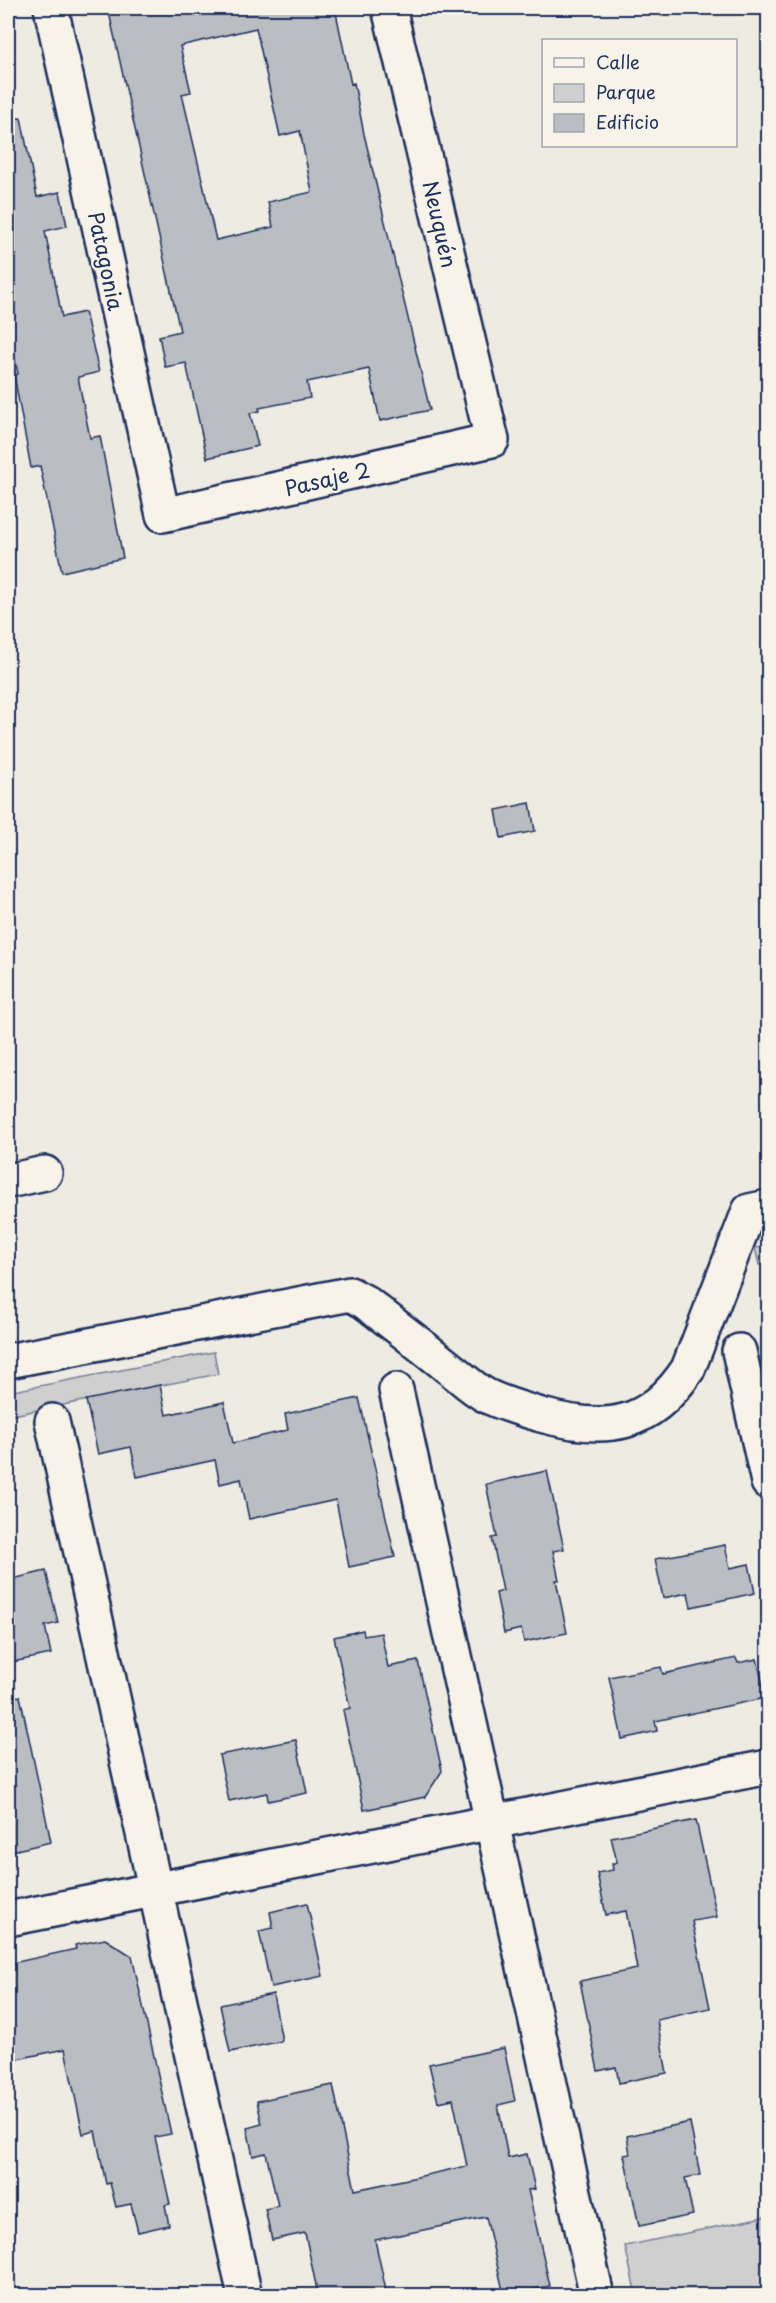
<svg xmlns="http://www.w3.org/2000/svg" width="776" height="2303" font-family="'Playpen Sans',sans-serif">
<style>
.green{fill:#cfcfcf;stroke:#757f96;stroke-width:1.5}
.building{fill:#babdc2;stroke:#1b2f5e;stroke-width:1.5;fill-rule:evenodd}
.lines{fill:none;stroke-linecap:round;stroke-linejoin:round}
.minor-casing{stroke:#1b2f5e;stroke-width:38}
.minor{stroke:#f7f3e8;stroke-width:33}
.labels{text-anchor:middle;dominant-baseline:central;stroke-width:4.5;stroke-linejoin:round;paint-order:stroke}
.street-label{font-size:21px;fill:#1b2f5e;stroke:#f7f3e8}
</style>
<rect width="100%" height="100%" fill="#eeebe2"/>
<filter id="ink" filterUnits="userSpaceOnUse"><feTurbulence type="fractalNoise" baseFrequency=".0167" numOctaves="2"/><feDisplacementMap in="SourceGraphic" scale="12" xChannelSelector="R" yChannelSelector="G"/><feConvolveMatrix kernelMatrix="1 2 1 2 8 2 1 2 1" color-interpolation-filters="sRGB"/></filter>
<g filter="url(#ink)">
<path class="green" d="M768,1246V1263L759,1265L755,1248Z
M214,1352L218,1374L8,1416V1392Z
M768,2216V2295H636L625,2246Z"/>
<path class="building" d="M108,8H335L351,84L354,83L364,134L430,410L380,421L369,369L307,382L310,398L259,408L260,411L250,413L258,446L207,458L186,363L165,367L162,351L159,336L180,331ZM256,28L280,136L300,131L312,192L268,202L273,227L216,240L182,94L191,92L180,46Z
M21,118L37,197L60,192L67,226L45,231L62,317L85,312L99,372L78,377L90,438L100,436L123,558L62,572L40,466L31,468L14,375L18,374L8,324V119Z
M530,803L535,831L501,838L496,810Z
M160,1385L166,1415L224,1402L233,1443L288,1430L285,1414L359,1398L395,1557L349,1567L336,1500L249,1519L241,1479L220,1484L215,1460L137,1477L131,1447L98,1454L86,1400Z
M547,1471L564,1549L553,1551L559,1580H556L567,1633L524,1642L521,1629L504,1633L496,1593L503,1591L492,1538L497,1537L486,1484Z
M725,1545L730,1568L749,1564L755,1593L691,1607L688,1593L663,1598L655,1559Z
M46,1571L58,1623L45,1626L51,1654L8,1663V1580Z
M363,1630L364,1636L381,1633L388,1667L418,1661L442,1771L425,1797L364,1810L343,1710L350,1708L334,1637Z
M736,1658L738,1663L757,1659L766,1698L655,1721L657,1731L622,1739L609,1677L661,1667L663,1674Z
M20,1696L51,1842L8,1852V1698Z
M296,1740L307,1793L268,1801L267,1793L229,1801L219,1755Z
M696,1820L717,1917L692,1921L710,2008L657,2020L667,2073L619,2083L616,2067L598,2071L580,1981L637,1969L626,1911L606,1915L597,1873L613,1870L612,1864L617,1862L611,1837Z
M307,1903L323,1976L271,1987L259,1931L273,1928L270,1912Z
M105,1939L132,1956L171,2134L155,2137L170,2204L165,2205L169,2225L138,2232L131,2204L116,2207L110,2183L106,2184L95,2131L83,2134L65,2049L8,2061V1964L76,1949L75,1945Z
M273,1994L282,2041L230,2052L220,2005Z
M504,2048L515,2101L498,2105L508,2158L527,2154L535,2189L528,2190L550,2286L504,2295L486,2217L375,2240L387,2295H318L305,2233L272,2240L265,2209L278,2206L266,2153L253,2156L247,2128L262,2124L257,2101L333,2085L355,2190L417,2177L467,2166L453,2099L438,2102L429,2064Z
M690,2122L700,2175L685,2178L693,2215L639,2226L624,2155L630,2154L627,2136Z"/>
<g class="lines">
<defs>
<path id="minor" d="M51,8L163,515L492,440L389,8
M8,1181L45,1173
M739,1351L768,1482
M8,1361L350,1294L365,1302C393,1324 421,1345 448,1367C460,1376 472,1388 485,1395C502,1404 522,1409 541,1415C606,1433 649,1428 688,1369L749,1211L768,1207
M396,1390L597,2296
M52,1421L245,2296
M8,1919L768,1767"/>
</defs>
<use href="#minor" class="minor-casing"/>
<use href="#minor" class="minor"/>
</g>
</g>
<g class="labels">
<g class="street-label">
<text transform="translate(441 224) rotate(77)">Neuquén</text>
<text transform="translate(107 261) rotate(78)">Patagonia</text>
<text transform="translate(327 478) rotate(-13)">Pasaje 2</text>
</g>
</g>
<rect width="776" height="2303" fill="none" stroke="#f7f3e8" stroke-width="30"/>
<rect x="15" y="15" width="746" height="2273" fill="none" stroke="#1b2f5e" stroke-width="2" filter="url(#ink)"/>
<rect x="542" y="39" width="195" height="108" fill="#f7f3e8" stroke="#9fa5b1" stroke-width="1.5"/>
<rect x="554" y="58" width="30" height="9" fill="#f7f3e8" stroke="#9fa5b1" stroke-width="1.5"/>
<text x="596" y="69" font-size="18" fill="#1b2f5e">Calle</text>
<rect x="554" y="84" width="30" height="18" fill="#cfcfcf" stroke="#9fa5b1" stroke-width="1.5"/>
<text x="596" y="99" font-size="18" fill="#1b2f5e">Parque</text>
<rect x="554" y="114" width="30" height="18" fill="#babdc2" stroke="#9fa5b1" stroke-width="1.5"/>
<text x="596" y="129" font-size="18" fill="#1b2f5e">Edificio</text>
</svg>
